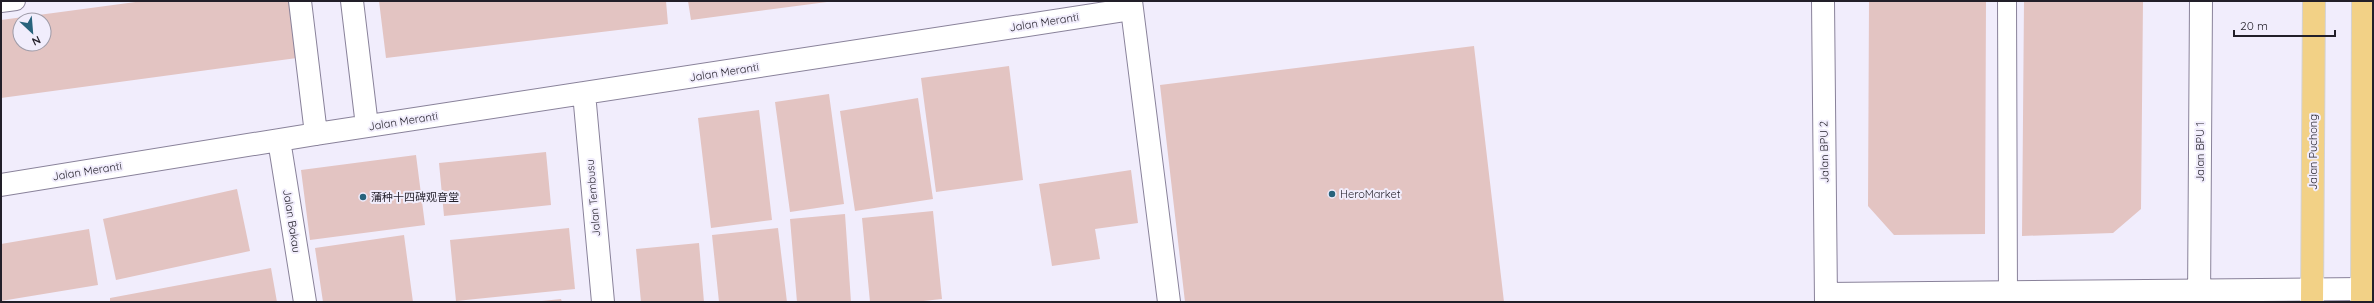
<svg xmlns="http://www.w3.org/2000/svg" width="2374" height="303" font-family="Quicksand,'Noto Sans SC',sans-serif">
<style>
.building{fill:#e3c4c2;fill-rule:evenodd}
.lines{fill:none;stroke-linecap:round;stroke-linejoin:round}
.service-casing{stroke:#89829a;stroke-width:20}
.minor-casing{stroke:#89829a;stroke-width:24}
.primary-casing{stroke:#d3d2d4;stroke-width:24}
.service{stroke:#fff;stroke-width:18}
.minor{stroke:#fff;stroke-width:22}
.primary{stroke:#f2d186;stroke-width:22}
.poi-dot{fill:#28637c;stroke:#f1edfc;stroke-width:1.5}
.labels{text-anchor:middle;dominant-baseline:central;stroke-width:4;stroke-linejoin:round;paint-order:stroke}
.street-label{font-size:11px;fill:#221f29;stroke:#f1edfc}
.poi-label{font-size:11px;fill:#221f29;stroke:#f1edfc;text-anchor:start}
</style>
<rect width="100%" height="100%" fill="#f1edfc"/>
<path class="building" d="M143,1H289L297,58L1,98V20ZM20,20H44V44H20Z
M379,1H666L668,24L386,58Z
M688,1H827V2L691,20Z
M1869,1H1986L1985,234L1894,235L1868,206Z
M2024,1H2143L2141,209L2113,233L2022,236Z
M1474,46L1504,302H1185L1160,85Z
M1009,66L1023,180L936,192L921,78Z
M829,94L844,204L790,212L775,102Z
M918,98L933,199L855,211L840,111Z
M759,110L772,220L711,228L698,118Z
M546,152L551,205L444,216L439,163Z
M416,155L425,225L310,240L301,170Z
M1131,170L1138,223L1095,229L1100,259L1052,266L1039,184Z
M237,189L250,251L116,280L103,219Z
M933,211L942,299L914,302H870L862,218Z
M845,214L851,302H797L790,219Z
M569,228L575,289L456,301L450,240Z
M778,228L787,302H719L712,235Z
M89,229L98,285L1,301V244Z
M404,235L413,302H323L315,248Z
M699,243L704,302H641L636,249Z
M271,268L277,302H110V298Z
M561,299L562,302H542V301Z"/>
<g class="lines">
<defs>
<path id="service" d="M2007,1L2008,302
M1,3L16,1"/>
<path id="minor" d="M300,1L316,134
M352,1L367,126
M1131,1L1169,302
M1823,1L1826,302
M584,93L603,302
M279,140L305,302
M1,185L316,134L1132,9
M1826,294L2362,289
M2199,302L2201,1"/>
<path id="primary" d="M2312,302L2314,1
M2362,302L2363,1"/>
</defs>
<use href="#service" class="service-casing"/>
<use href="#minor" class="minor-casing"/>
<use href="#primary" class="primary-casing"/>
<use href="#service" class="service"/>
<use href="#minor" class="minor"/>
<use href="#primary" class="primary"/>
</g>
<g class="poi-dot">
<circle cx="1332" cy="194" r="4"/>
<circle cx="363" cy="197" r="4"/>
</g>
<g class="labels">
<g class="street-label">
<text transform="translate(1044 22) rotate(-9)">Jalan Meranti</text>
<text transform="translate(724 72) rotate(-9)">Jalan Meranti</text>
<text transform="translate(403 121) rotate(-9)">Jalan Meranti</text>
<text transform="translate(1824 152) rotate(-91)">Jalan BPU 2</text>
<text transform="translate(2200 152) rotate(-90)">Jalan BPU 1</text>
<text transform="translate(2313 152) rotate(-90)">Jalan Puchong</text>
<text transform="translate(87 171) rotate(-9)">Jalan Meranti</text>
<text transform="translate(593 198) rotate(-95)">Jalan Tembusu</text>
<text transform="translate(292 221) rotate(81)">Jalan Bakau</text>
</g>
<g class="poi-label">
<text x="1340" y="194">HeroMarket</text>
<text x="371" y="197">蒲种十四碑观音堂</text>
</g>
</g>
<rect width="2374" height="303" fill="none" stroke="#221f29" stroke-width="4"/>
<g transform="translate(32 32) rotate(154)"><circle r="19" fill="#f1edfc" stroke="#9e9ba8"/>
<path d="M0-3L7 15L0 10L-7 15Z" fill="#28637c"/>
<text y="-6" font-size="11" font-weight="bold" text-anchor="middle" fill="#221f29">N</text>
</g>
<path d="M2234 30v6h101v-6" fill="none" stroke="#221f29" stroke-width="2"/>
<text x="2240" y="30" font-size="12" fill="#221f29" stroke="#f1edfc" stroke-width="3" paint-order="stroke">20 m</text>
</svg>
